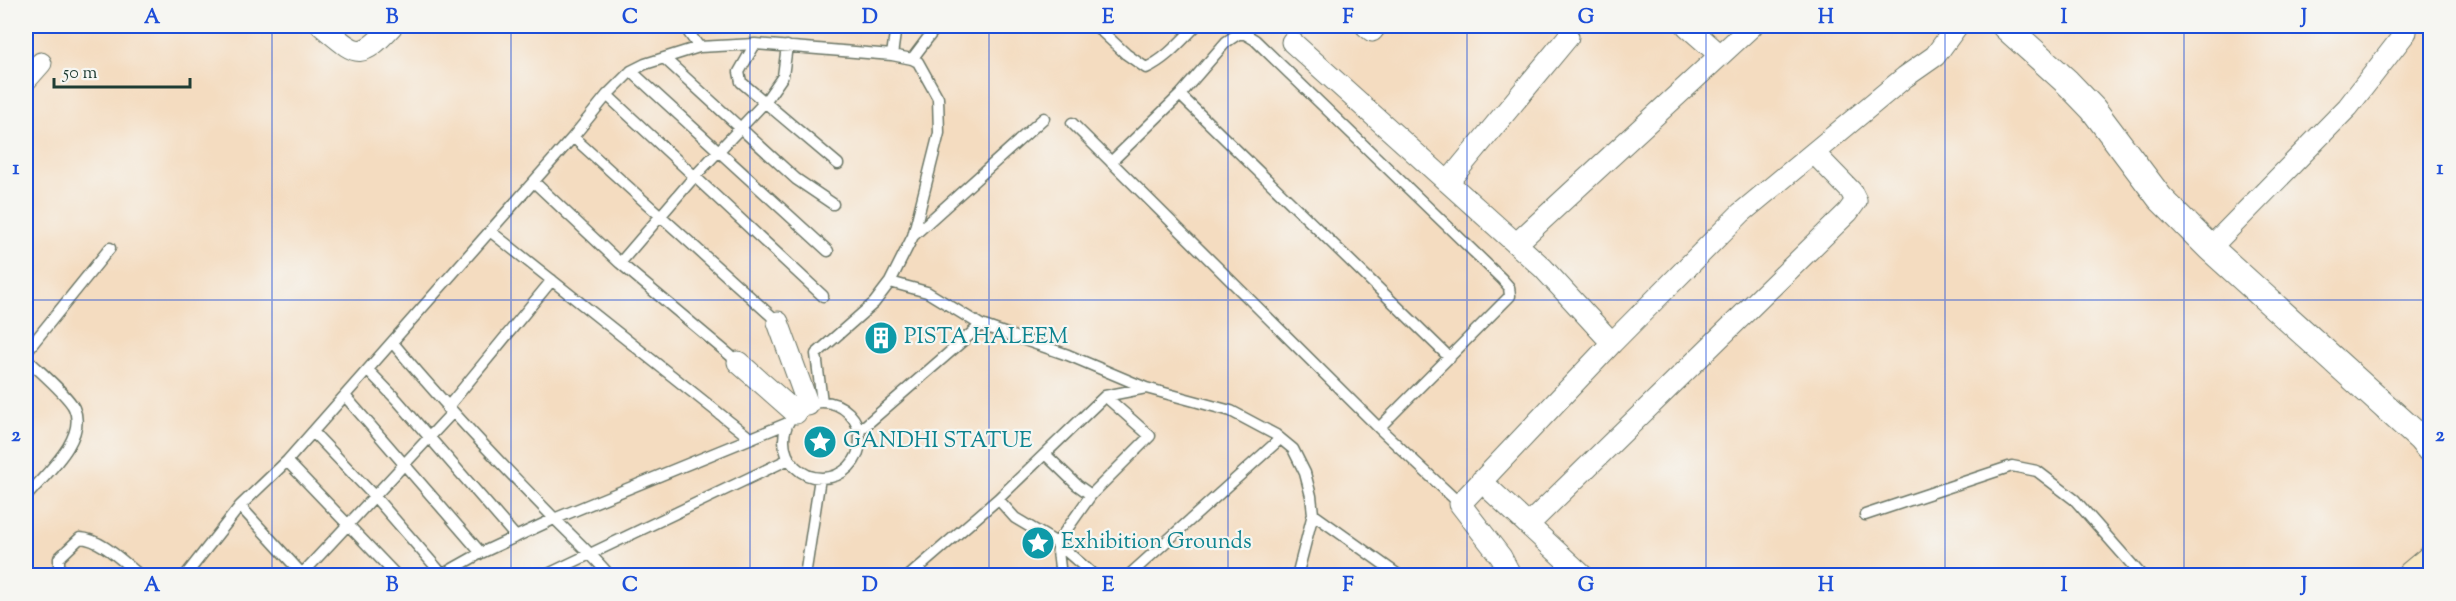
<svg xmlns="http://www.w3.org/2000/svg" width="2456" height="601" font-family="'Sorts Mill Goudy',serif">
<style>
.lines{fill:none;stroke-linecap:round;stroke-linejoin:round}
.service-casing{stroke:#6a7565;stroke-width:13}
.minor-casing{stroke:#6a7565;stroke-width:23}
.tertiary-casing{stroke:#6a7565;stroke-width:28}
.secondary-casing{stroke:#6a7565;stroke-width:32}
.service{stroke:#fff;stroke-width:10}
.minor{stroke:#fff;stroke-width:21}
.tertiary{stroke:#fff;stroke-width:26}
.secondary{stroke:#f8e8c3;stroke-width:30}
.grid{fill:none;stroke:#1d4ed8;stroke-width:1.5;stroke-opacity:0.55}
.labels{text-anchor:middle;dominant-baseline:central;stroke-width:4.5;stroke-linejoin:round;paint-order:stroke}
.culture-label{font-size:22px;fill:#0d838f;stroke:#f6f6f2;text-anchor:start}
.neatline{fill:none;stroke:#1d4ed8;stroke-width:2}
.grid-label{font-size:20px;text-anchor:middle;font-weight:bold;fill:#1d4ed8}
</style>
<rect width="100%" height="100%" fill="#f6f6f2"/>
<filter id="ink" filterUnits="userSpaceOnUse"><feTurbulence type="fractalNoise" baseFrequency=".0167" numOctaves="2"/><feDisplacementMap in="SourceGraphic" scale="12" xChannelSelector="R" yChannelSelector="G"/><feConvolveMatrix kernelMatrix="1 2 1 2 8 2 1 2 1" color-interpolation-filters="sRGB"/></filter>
<filter id="wash" filterUnits="userSpaceOnUse"><feTurbulence type="fractalNoise" baseFrequency=".008" numOctaves="4" result="noise"/><feDisplacementMap in="SourceGraphic" scale="24" xChannelSelector="R" yChannelSelector="G"/><feGaussianBlur stdDeviation="1.35" result="paint"/><feColorMatrix in="noise" values="0 0 0 0 0 0 0 0 0 0 0 0 0 0 0 0 0 1.4 0 .05"/><feComposite in="paint" operator="in"/></filter>
<g filter="url(#wash)">
<rect width="100%" height="100%" fill="#f4dcc0"/>
</g>
<g filter="url(#ink)">
<g class="lines">
<defs>
<path id="service" d="M690,26L689,33L699,47
M1096,26L1126,54L1146,68C1166,59 1181,41 1196,26
M755,44L739,72L741,82L838,164
M892,55L896,26
M664,58L796,179L833,204
M912,59L937,26
M631,71L828,251
M607,95L823,296
M1180,95L1450,358
M1072,123L1379,428L1460,504
M573,137L778,322
M1111,162L1180,95L1226,42L1238,34H1245L1255,40L1502,279L1509,287L1510,296L1379,428
M534,182L620,263L738,362
M490,231L750,438
M913,236L1044,118
M620,263L694,177L765,102L783,76L787,46
M890,282L927,292L981,325L1068,355L1146,388L1231,411L1276,435L1293,449L1305,473L1311,496L1313,514L1297,576
M393,343C442,402 495,458 549,513C569,534 591,553 610,576
M26,352L110,248
M26,358C37,369 68,395 74,408C88,439 44,475 26,497
M368,370L397,400L516,537
M345,396L481,553
M784 440a38 38 0 1 1 76 0a38 38 0 1 1-76 0Z
M447,408L552,280
M859,431L981,325
M313,432L375,497L442,574
M1045,454L1077,485L1091,495
M287,461L397,576
M998,499L1015,518L1057,543L1061,576
M1313,514L1400,576
M1865,515L2012,466L2037,471L2075,500L2142,576
M302,574L452,413
M68,576L59,568V558L80,538C102,539 124,563 141,576
M185,576L240,506
M304,576L240,506L287,461L573,137L607,95L631,71L645,64L699,47L755,44L892,55L912,59L918,62L938,98L939,133L913,236L890,282L874,303L816,354L822,402
M440,576L481,553L554,519L788,423
M544,576L789,459
M805,576L820,478
M909,576L998,499L1105,396L1146,388
M1095,576L1057,543L1091,495L1150,436L1105,396
M1128,576L1280,439"/>
<path id="minor" d="M322,26C357,55 359,62 392,26
M1366,26L1372,31L1376,26
M1687,26L1720,55
M1292,42L1543,268L1612,343L1460,504L1501,557L1511,576
M26,80L41,63
M1448,182L1568,37
M1517,243L1752,26
M2210,248L2348,107L2406,32L2398,26
M778,322L808,405
M1612,343L1741,213L1905,77L1935,56L1957,26
M738,362L796,413
M1481,481L1583,576
M1528,525L1848,212L1856,201L1851,191L1814,153"/>
<path id="tertiary" d="M2005,26L2067,82L2093,109L2160,198L2210,248L2420,438L2430,450"/>
<path id="secondary" d="M2412,576L2430,561"/>
</defs>
<use href="#service" class="service-casing"/>
<use href="#minor" class="minor-casing"/>
<use href="#tertiary" class="tertiary-casing"/>
<use href="#secondary" class="secondary-casing"/>
<use href="#service" class="service"/>
<use href="#minor" class="minor"/>
<use href="#tertiary" class="tertiary"/>
<use href="#secondary" class="secondary"/>
</g>
</g>
<path class="grid" d="M272,26V576M511,26V576M750,26V576M989,26V576M1228,26V576M1467,26V576M1706,26V576M1945,26V576M2184,26V576M26,300H2430"/>
<defs>
<symbol id="building-disc" viewBox="-11 -11 22 22"><circle r="9.5" fill="#0f9aa8" stroke="#f6f6f2"/><path d="M-4-6H4V6H1V3H-1V6H-4ZM-2.5-4.3h1.7v1.8h-1.7ZM.8-4.3h1.7v1.8H.8ZM-2.5-1h1.7V.8h-1.7ZM.8-1h1.7V.8H.8Z" fill="#fff"/></symbol>
<symbol id="sight-disc" viewBox="-11 -11 22 22"><circle r="9.5" fill="#0f9aa8" stroke="#f6f6f2"/><path d="M0-6L1.8-2.2L6-1.7L2.9 1.2L3.7 5.4L0 3.3L-3.7 5.4L-2.9 1.2L-6-1.7L-1.8-2.2Z" fill="#fff"/></symbol>
</defs>
<g fill-rule="evenodd">
<use href="#building-disc" x="862" y="319" width="38" height="38"/>
<use href="#sight-disc" x="801" y="423" width="38" height="38"/>
<use href="#sight-disc" x="1019" y="524" width="38" height="38"/>
</g>
<g class="labels">
<g class="culture-label">
<text x="904" y="338">PISTA HALEEM</text>
<text x="843" y="442">GANDHI STATUE</text>
<text x="1061" y="543">Exhibition Grounds</text>
</g>
</g>
<rect width="2456" height="601" fill="none" stroke="#f6f6f2" stroke-width="66"/>
<path d="M54 78v9h136v-9" fill="none" stroke="#1f3d34" stroke-width="3"/>
<text x="63" y="78" font-size="18" fill="#1f3d34" stroke="#f6f6f2" stroke-width="4.5" paint-order="stroke">50 m</text>
<rect x="33" y="33" width="2390" height="535" class="neatline"/>
<g class="grid-label">
<text x="152" y="23">A</text>
<text x="392" y="23">B</text>
<text x="630" y="23">C</text>
<text x="870" y="23">D</text>
<text x="1108" y="23">E</text>
<text x="1348" y="23">F</text>
<text x="1586" y="23">G</text>
<text x="1826" y="23">H</text>
<text x="2064" y="23">I</text>
<text x="2304" y="23">J</text>
<text x="16" y="174">1</text>
<text x="2440" y="174">1</text>
<text x="16" y="441">2</text>
<text x="2440" y="441">2</text>
<text x="152" y="591">A</text>
<text x="392" y="591">B</text>
<text x="630" y="591">C</text>
<text x="870" y="591">D</text>
<text x="1108" y="591">E</text>
<text x="1348" y="591">F</text>
<text x="1586" y="591">G</text>
<text x="1826" y="591">H</text>
<text x="2064" y="591">I</text>
<text x="2304" y="591">J</text>
</g>
</svg>
